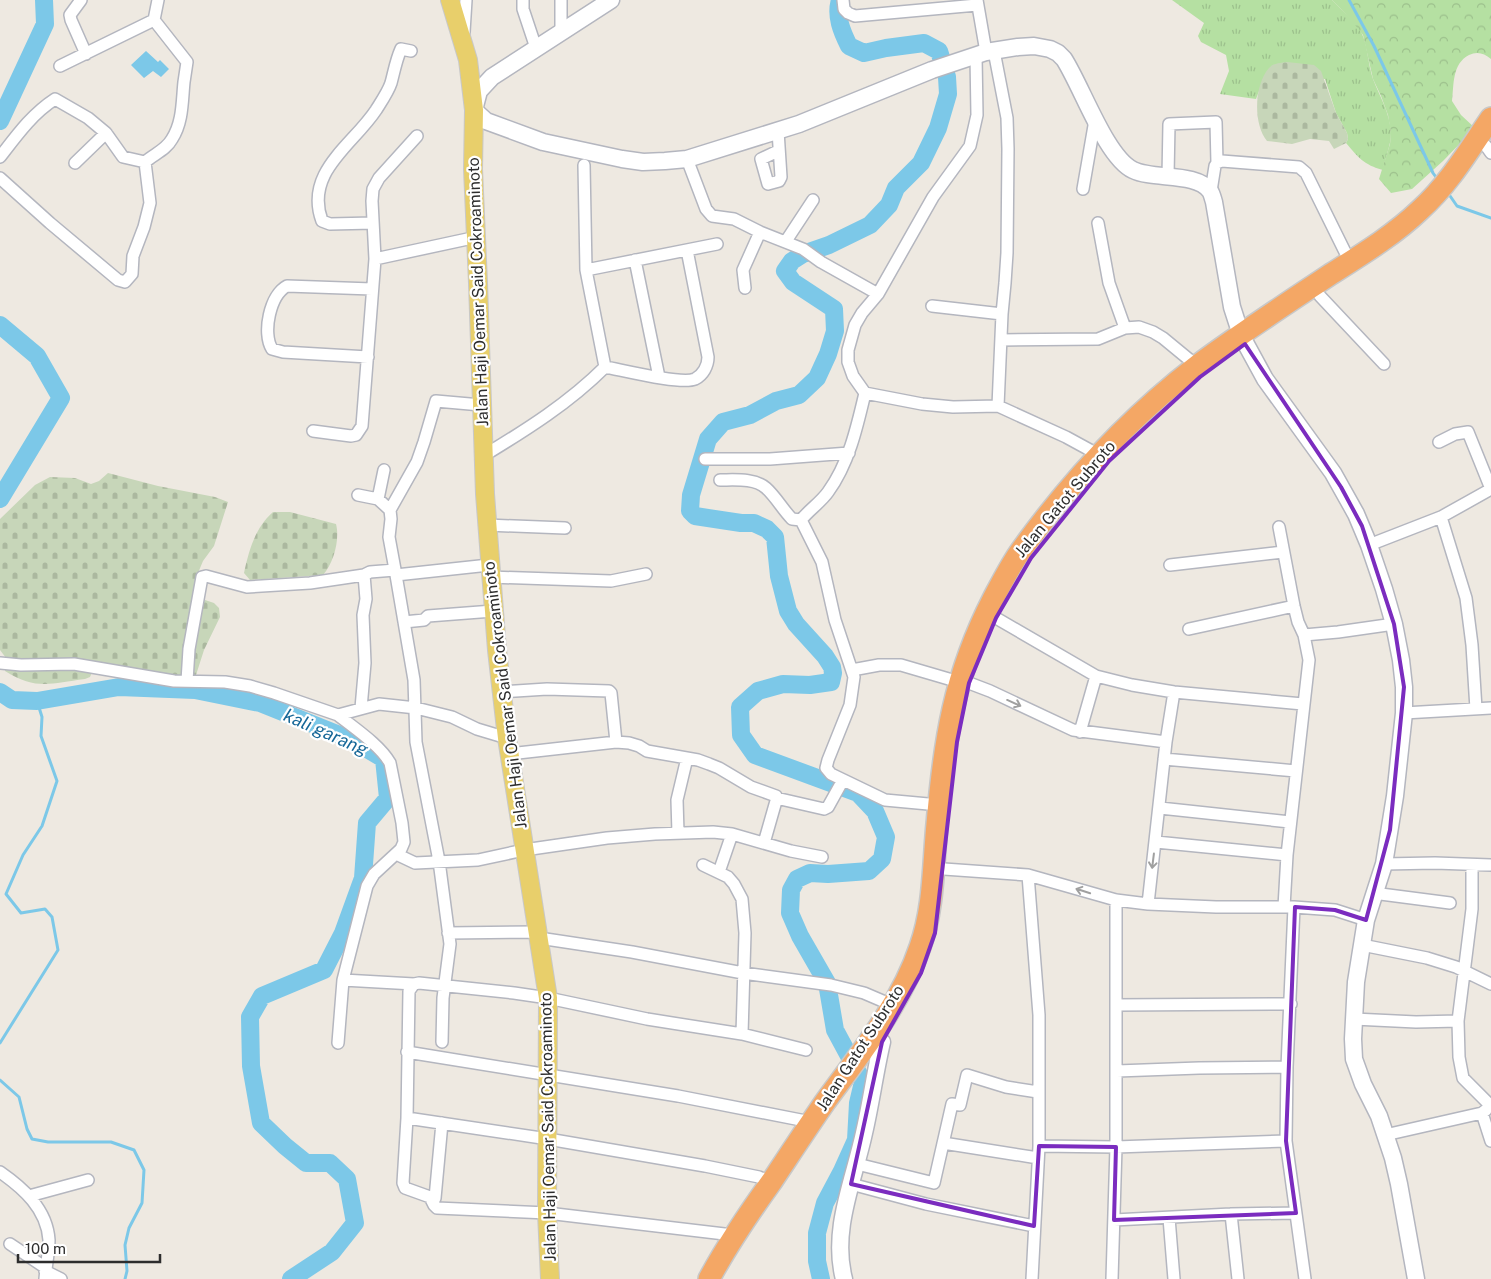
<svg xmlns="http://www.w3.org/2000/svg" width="1491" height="1279" font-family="'Public Sans',sans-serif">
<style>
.grass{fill:url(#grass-tufts)}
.forest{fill:url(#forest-crowns)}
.cemetery{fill:url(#cemetery-stones)}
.water{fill:#7cc8e8}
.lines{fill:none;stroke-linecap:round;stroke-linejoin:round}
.stream{stroke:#7cc8e8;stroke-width:3}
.river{stroke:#7cc8e8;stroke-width:18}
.street-casing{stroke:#b4b6bf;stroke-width:14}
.secondary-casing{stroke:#b4b6bf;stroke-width:19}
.primary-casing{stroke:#c8c8c8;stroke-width:20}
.highway-casing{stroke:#c8c8c8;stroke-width:24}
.street{stroke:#fff;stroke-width:11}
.secondary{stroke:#fff;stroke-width:16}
.primary{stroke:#e8cf6b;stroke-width:18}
.highway{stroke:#f4a765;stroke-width:21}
.oneway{stroke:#a0a0a0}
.marked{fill:none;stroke:#7b2cbf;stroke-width:4;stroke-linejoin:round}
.labels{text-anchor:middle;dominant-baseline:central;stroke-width:4.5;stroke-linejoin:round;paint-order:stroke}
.street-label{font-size:16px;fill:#2d2d2d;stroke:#fff}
.water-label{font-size:18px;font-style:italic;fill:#176898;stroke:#fff}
</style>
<defs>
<pattern id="grass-tufts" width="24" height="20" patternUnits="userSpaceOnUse" patternTransform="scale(1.25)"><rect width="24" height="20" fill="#b5e0a2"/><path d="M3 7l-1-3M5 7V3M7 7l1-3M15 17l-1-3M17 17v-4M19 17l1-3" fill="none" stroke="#9cc08c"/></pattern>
<pattern id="forest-crowns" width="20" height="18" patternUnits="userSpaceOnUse" patternTransform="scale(1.25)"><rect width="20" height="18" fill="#b5e0a2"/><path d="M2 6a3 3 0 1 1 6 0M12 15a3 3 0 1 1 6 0" fill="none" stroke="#9cc08c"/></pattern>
<pattern id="cemetery-stones" width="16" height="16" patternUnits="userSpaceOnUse" patternTransform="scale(1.25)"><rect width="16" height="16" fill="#c7d6b9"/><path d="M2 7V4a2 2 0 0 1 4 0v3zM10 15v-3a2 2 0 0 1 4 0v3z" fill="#abb89f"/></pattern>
</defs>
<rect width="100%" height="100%" fill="#eee9e1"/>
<path class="grass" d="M1172,0H1332C1342,11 1357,21 1362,34C1368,47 1368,65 1373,79C1380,97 1390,113 1391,133C1391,146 1385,157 1383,170C1364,165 1358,157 1346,143L1348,139L1347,133L1336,113L1325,79L1264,78L1256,99L1220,94L1229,71L1226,55L1201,42L1198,36L1204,23Z"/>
<path class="forest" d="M1332,0H1491V59C1484,53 1477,51 1469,55C1452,64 1454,84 1452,101L1461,115L1475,128L1443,161L1412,189L1391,193L1379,179L1390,144L1391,133L1388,115L1381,96L1373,79L1363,35L1347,15Z"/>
<path class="cemetery" d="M1287,62L1314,65L1321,71L1336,113L1347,133L1348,139L1346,143L1334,149L1329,141L1310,139L1292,144L1267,141C1253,124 1254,85 1269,68C1273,63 1281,63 1287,62Z
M108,473L158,486L215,497L228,502L214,546L203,561L198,573L202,599L214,603L219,608L220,617L204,650L196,675L161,676L96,663L90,677L85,679C51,683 37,691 5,671L6,658L0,650V519L35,485L50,477L75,478L91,484L99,481Z
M273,512H290L336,524C340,539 334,562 323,575L250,580L244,573C249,550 255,528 273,512Z"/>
<path class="water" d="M146,51L158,62L160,60L169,69L161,77L153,71L144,78L131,65Z"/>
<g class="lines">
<path class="stream" d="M1349,0L1374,46L1433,173L1438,180
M1448,193L1457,206L1491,218
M0,1043L58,950L52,917L45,909L21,913L6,894L23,855L42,826L57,781L41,736L42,717L37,701
M0,1080L19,1097L27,1129L32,1139L48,1142H111L134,1150L144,1170L142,1203L129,1228L125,1245L127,1271L125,1279"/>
<path class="river" d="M0,121L45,24L44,0
M0,325L37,356L61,398L0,499
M0,692L12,700L37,701L119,687L195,690L260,703L352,740L384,759L388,798L367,823L363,878L343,933L324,970L262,996L250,1017L251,1066L261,1123L285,1146L306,1163H330L347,1179L355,1223L332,1252L291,1279
M821,1279L817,1261V1233L825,1203L842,1171L856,1140L858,1103L863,1082L835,1030L827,983L800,936L790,913L791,890L797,879L810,873L828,874L869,871L882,859L886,837L875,811L858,793L755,755L741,735L740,707L758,691L783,684L810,685L831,682L833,673L832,667L825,656L796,624L788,611L779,576L775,537L767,529L754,523H741L695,516L690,511L691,495L708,439L723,422L750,415L776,401L799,395L817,378L828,354L835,331L834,309L793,282L785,271L792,261L803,254L829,245L870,225L889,205L896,188L921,163L938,128L948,94L947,77L939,51L924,43L886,48L864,53L849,46C842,32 835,16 840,0"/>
<defs>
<path id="street" d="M81,0L70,15L71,20L86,54
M523,0V9L536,48
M561,0V33
M843,0L844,9L848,13L855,16L977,5
M977,0L986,52
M464,32L466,0
M994,51L1007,118L1008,149L1007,253L1005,283L1002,314L998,406
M976,56L977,115L970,146L933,197L878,294L862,313L855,325L848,350V362L853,376L865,393L922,404L953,407L998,406L1066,437L1099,455
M60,66L154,20
M778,131L781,177L779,181L768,184L761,159L778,151
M1486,146L1491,153
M0,157C17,135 32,114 55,99L88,118L106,133
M687,159L706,209L712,216L734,219L760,232L803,249L821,262L878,294
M75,163L106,133L123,157L145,162
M584,165L586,270L605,367
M1168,176L1169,124L1216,122L1217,163
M0,178L50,223L118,280L125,282L132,274L133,256L144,227L150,203L145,162C154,154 166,150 172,139C183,122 182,101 184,82C185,75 186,69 187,62L154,20L158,0
M1083,189L1095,120
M1211,191L1215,166L1217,163L1222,161L1299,167L1306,173L1350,262
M373,223L330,224L322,221C304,172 353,145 376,110C381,102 388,92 391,83C394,72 396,60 401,49L411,51
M1098,223L1109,283L1125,328
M786,241L813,200
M375,259L477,237
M635,260L659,377
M586,270L717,244
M745,288L743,270L760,232
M1320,296L1384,364
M932,306L1002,314
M1001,340L1098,339L1125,328L1139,327L1153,332L1163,338L1197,366
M368,357L283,352L272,349C262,333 270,295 287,286L372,289
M865,393C857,427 849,463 828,492C821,502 809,510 801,520L822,562L835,620L854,677L850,705L828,760L826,768L831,774L885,800L939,805
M313,431L351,436L356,435L362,426L375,259L372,201L373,189L379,178L417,136
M1439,442L1455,434L1468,432L1491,489
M483,456C526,430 569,403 605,367C622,370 681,385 695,379C703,375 708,366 708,357L687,250
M705,459H770L849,453
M720,480C735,480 755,478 766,488C776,497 783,510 792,519L801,520
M358,495L378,499L390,510L391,519L389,537L396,575
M378,499L384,470
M390,510L417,462L424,442L436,401L481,405
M1441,517L1466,598L1472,645L1476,709
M487,525L565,528
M1279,527L1294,606L1298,622L1304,635L1309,660L1287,855L1284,907
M1369,545L1441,517L1491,489
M1170,565L1283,552
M490,577L611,581L646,574
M996,618L1096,676L1132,685L1174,692L1303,704
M404,622L424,620L428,616L493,611
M1189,629L1294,606
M1304,635L1338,632L1394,624
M0,663L21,665L74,664L174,681L225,682L250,686L274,693L338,715L379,704L416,708L452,717L477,729L507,738
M852,670L879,665H901L959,682
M187,681L189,649L202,577L206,576L247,587L310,583L364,575
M969,683L990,691L1073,730L1166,742
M502,692L547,689L609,691L611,693L616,742
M361,708L365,663L363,615L366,599L364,575L370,572L395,570
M1404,713L1491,708
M338,715C354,728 380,745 390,763L402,823L404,842L401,849L374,874L367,886L343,980L414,984
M1080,732L1096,676
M509,754L616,742L629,743L639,746L647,751L698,760L709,764L719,768L751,787L776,796V801L764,843
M1164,759L1296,771
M776,798L824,809L828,807L843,780
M1160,808L1290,822
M678,833L677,800L687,758
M1156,842L1287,855
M396,854L415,863L478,860L524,850L607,838L655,834L713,832L732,834L791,851L822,857
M1384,864L1435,863L1491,865
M703,865L728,877L734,884L742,899L745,933L742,1034
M1472,865V909L1458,1021L1459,1057L1463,1078L1491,1106
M944,869L1028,875L1116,900L1148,904L1216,907H1294L1335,910L1366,920
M719,872L732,834
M1028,875L1039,1015V1146L1032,1279
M1373,893L1450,903
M1148,904L1166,742L1174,692
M1294,907L1287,1067L1286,1141L1305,1279
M448,933L538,932
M539,938L632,952L743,973L831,985L864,993L892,1005
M1362,945L1427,958L1456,967L1491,984
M1116,1005L1291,1004
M1354,1019L1416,1022L1458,1021
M442,1042L443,998L450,944L439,861L416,742L414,680L396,575L489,565
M338,1043L343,980
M407,1052L678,1096L811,1122
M1117,1071L1199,1068L1287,1067
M1486,1110L1482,1113L1491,1141
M407,1118L548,1139L705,1166L759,1177L771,1182
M1385,1135L1482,1113
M943,1143L1038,1158
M1039,1146L1116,1147L1286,1141
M857,1164L934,1183L952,1104L960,1105L967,1075L1006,1087L1038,1092
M0,1172C23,1188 47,1209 49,1240C49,1252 46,1266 45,1279
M851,1184L926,1204L1034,1226
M29,1196L88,1180
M433,1202L435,1198L442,1123
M1231,1214L1238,1279
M1169,1218L1174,1279
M1114,1220L1231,1214L1296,1213
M733,1235L547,1213L437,1208L434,1205L430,1197L405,1188L403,1183L407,1118L409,991L414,984L419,983L514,993L548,998L647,1019L742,1034L806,1050
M10,1244L46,1268
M45,1271L61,1279
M1112,1279L1116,1147V900"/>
<path id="secondary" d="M611,0L492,77L479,91L474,110L486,121L543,142L622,159L643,162L665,161L687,159L799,124L932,70L986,52L1018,47L1034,46L1050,49L1058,53L1064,59C1082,87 1106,157 1133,170C1153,180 1197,172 1210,191C1212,194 1213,199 1214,202L1232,307L1241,335L1265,379L1333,473L1356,514L1369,545L1384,589L1394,624L1401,660L1404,687V713L1395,796L1384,864L1366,920L1356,982L1353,1039L1354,1059L1363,1084L1379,1116L1393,1158L1399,1184L1416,1279
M844,1279C831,1230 854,1180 864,1133C871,1103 875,1072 882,1042"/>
<path id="primary" d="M450,0L468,60L474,110L473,169L478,283L485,494L497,650L507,738L548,998L547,1213L550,1279"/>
<path id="highway" d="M709,1279C728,1244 749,1213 772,1181C790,1154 807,1128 825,1102C860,1054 901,1004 920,947C934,908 933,865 937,824C944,741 954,675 993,599C1002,582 1011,564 1022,549C1072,480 1130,417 1198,365C1241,333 1286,304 1331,274C1361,255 1394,235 1420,210C1449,184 1469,150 1491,118"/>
</defs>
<use href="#street" class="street-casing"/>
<use href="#secondary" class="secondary-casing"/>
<use href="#primary" class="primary-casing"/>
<use href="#highway" class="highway-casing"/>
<use href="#street" class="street"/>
<use href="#secondary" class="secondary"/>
<use href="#primary" class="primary"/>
<use href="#highway" class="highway"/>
</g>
<defs><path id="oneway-shaft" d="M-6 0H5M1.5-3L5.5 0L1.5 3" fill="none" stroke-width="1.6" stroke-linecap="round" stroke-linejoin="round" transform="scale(1.25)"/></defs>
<g class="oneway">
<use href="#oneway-shaft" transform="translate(1014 703) rotate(24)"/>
<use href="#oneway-shaft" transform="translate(1153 861) rotate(97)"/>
<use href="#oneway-shaft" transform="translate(1083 891) rotate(-162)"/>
</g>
<path class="marked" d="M1245,344L1341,487L1362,526L1394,624L1404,687L1390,830L1366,920L1335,910L1295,907L1286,1141L1296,1213L1114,1220L1116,1147L1039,1146L1034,1226L851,1184L882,1042L921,973L935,933L957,742L969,683L996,618L1031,558L1109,461L1200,377Z"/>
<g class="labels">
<g class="street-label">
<text transform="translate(478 292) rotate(-92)">Jalan Haji Oemar Said Cokroaminoto</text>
<text transform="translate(1065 499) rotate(-50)">Jalan Gatot Subroto</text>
<text transform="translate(505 695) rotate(-97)">Jalan Haji Oemar Said Cokroaminoto</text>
<text transform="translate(860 1048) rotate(-57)">Jalan Gatot Subroto</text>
<text transform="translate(548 1127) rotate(-91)">Jalan Haji Oemar Said Cokroaminoto</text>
</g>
<g class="water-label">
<text transform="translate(326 732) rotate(24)">kali garang</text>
</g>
</g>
<path d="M18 1254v8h142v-8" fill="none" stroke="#2d2d2d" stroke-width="2.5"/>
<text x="25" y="1254" font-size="15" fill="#2d2d2d" stroke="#ffffff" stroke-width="4" paint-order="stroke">100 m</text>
</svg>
